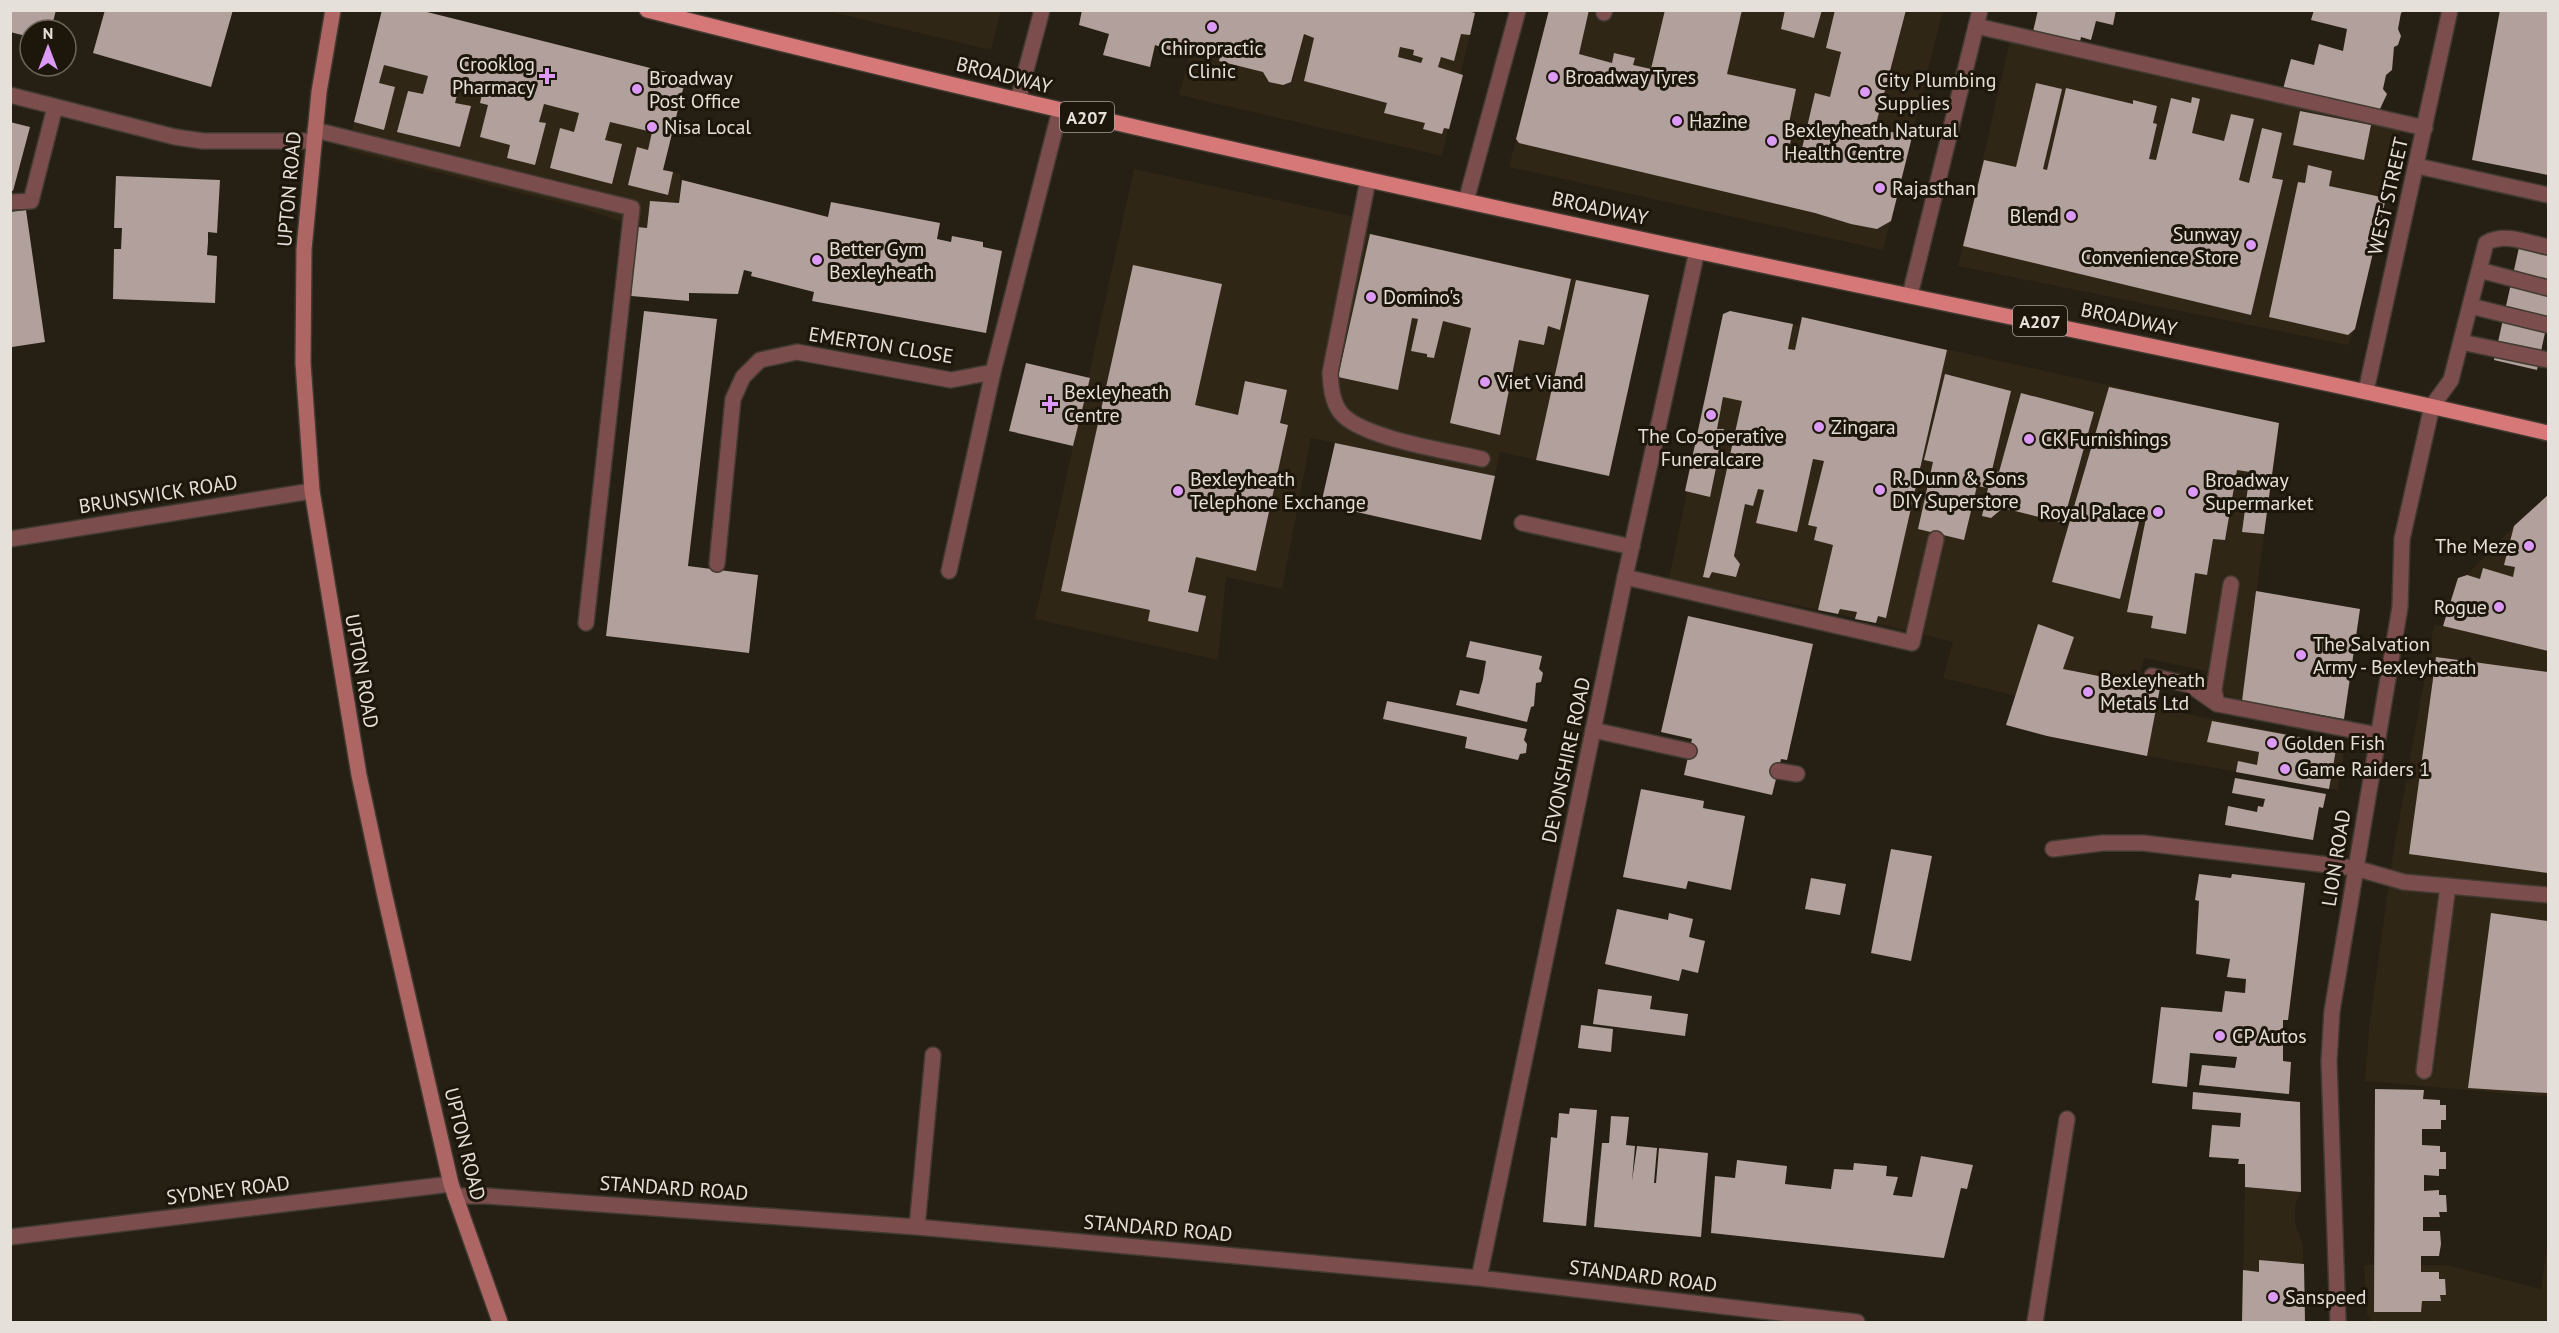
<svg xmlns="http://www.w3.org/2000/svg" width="2559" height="1333" font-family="'PT Sans',sans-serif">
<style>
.built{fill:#2f2615}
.building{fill:#b1a09b;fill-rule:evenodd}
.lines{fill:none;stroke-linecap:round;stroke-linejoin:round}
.lane-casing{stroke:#403a30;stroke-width:18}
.street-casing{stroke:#403a30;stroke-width:18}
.secondary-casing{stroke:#403a30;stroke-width:18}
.primary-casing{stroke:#403a30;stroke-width:18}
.lane{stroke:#7b4d4d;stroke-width:15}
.street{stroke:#7b4d4d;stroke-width:15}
.secondary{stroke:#ae6665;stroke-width:15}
.primary{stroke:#d67878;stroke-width:15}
.poi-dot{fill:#dc99f5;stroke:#1c160b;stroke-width:2}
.labels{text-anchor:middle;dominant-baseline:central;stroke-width:6;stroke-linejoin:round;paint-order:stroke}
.shield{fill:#1c160b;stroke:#a9a39b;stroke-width:1.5}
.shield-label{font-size:18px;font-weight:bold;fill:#e5e0d9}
.poi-label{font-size:20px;fill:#e5e0d9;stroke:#1c160b;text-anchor:start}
.street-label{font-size:20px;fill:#e5e0d9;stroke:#1c160b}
</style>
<rect width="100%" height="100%" fill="#251f14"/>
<path class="built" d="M382,11H420L686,77L663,170L681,174L679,203L650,201L647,228L637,227L581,208L347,150Z
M827,11L1001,10V11L991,50Z
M1201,11H1475L1442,156L1179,95Z
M1549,11H1943L1883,250L1509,167Z
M2013,28L2404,116L2355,329L2348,345L1958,266Z
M1134,169L1351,216L1350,229L1649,295L1632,373L1559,357L1536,460L1500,452L1495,476L1311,438L1282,589L1226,577L1218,660L1035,619Z
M1730,311L1799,326L1802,317L2279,423L2242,701L2214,690L2205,681L2207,671L2144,658L2138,683L2063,669L2038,624L2016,696L1943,678L1953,642L1838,614L1669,579L1719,334Z
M2548,495V1097L2365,1081L2369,1027L2393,854L2434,625L2443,626L2457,580L2467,575L2514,526Z
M2156,708L2345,745L2338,790L2147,756Z
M2245,1187L2301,1192L2295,1204V1224L2303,1244L2305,1322H2242Z
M2548,1241V1322H2371V1318L2367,1315L2364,1265H2447L2541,1289Z"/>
<path class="building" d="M10,10H56L51,30H30V37L10,32Z
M105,10H233L211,87L93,53Z
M382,10H419L686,77L663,170L673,172L668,195L628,185L637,147L648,150L652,132L610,122L605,140L622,144L612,184L550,168L560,128L574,132L579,113L544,104L539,122L546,123L535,165L507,158L510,145L480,137L488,105L480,103L483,89L460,83L455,103L471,106L460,147L397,132L408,91L423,94L428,76L384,65L379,83L395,87L384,130L354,122Z
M1082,10H1463L1475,13L1470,35L1461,34L1454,61L1441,57L1438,67L1463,75L1449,129L1444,128L1442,134L1423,129L1425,123L1384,113L1387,103L1304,81L1314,38L1304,34L1291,82L1283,85L1269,82L1263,72L1219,61L1222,51L1193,43L1191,52L1174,48L1173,51L1155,45L1150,67L1103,55L1109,34L1079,25ZM1400,47L1414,50L1413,55L1423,58L1421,63L1398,57Z
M1549,10H1589L1579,54L1612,63L1614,53L1635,58L1633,65L1651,69L1665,10H1742L1727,74L1796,89L1788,128L1793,130L1788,153L1800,157L1815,93L1830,97L1841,52L1826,48L1835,10H1906L1875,128L1912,137L1891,221L1877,229L1851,224L1815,213L1519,143L1516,139Z
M1785,10H1822L1814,38L1781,29Z
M2038,10H2116L2113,25L2096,21L2091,40L2081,37L2079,47L2032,36Z
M2314,10H2405L2401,13L2398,29L2401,36L2398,45L2394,47L2392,70L2386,75L2383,89L2387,94L2379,111L2283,89L2291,59L2314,65L2319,44L2343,51L2347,29L2311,20Z
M2500,10H2548V175L2472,160Z
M2036,83L2062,89L2043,169L2047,170L2066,88L2133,104V100L2157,106L2153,123L2157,124L2149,159L2156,160L2171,98L2191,103L2192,97L2200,99L2192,133L2224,141L2231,114L2254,119L2239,180L2249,183L2262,128L2282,133L2272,178L2283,180L2251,315L1963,246L1984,160L2016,167Z
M2300,111L2371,125L2364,160L2293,145Z
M10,122L30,127L13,191L10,190Z
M2308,165L2332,171L2329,186L2386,198L2355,329L2348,335L2269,317L2298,182L2305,183Z
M116,176L220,180L217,233L208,232V242L207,255L217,256L215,303L113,299L114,249H121L122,228H114Z
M682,180L828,217L831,202L940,223L937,239L951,242L952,236L983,242V247L1002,251L986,333L812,301L814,292L751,276L752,272L744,270L738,294L689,293V301L631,296L637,227L647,228L650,201L679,203Z
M26,210L45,342L12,347L10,212Z
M1370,234L1571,279L1560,330L1548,326L1544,345L1519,340L1500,435L1450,423L1471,328L1443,321L1434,358L1427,357V354L1411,351L1418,319L1412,318L1398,390L1338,377Z
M2522,234L2548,240V319L2537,370L2494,360Z
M1133,265L1222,284L1195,405L1238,415L1245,381L1287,390L1280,423L1288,425L1256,571L1196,557L1188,592L1206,596L1198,632L1148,621L1150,610L1061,591Z
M1576,280L1649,295L1609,476L1536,460Z
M644,311L717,319L688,566L758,575L749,653L606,636Z
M1730,311L1793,324L1788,349L1795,350L1802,317L1947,350L1886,618L1878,616L1876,623L1855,619L1857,612L1840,609L1838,614L1818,610L1833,545L1814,540L1817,527L1808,525L1824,461L1813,459L1797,532L1756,523L1764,490L1758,489L1753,506L1745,504L1734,556L1740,564L1736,577L1712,572L1709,578L1703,577L1742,401L1723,397L1717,429H1724L1710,497L1685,491L1723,314Z
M1026,363L1090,378L1073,446L1009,431Z
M1945,374L2011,391L1992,470L1999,472L2021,393L2094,412L2063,523L2003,508L1991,518L1982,516L1988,488L1977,486L1964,540L1918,529L1933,462L1924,460Z
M2109,387L2279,423L2264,534L2242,532L2250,472L2237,470L2225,540L2213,539L2207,575L2195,573L2186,634L2151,628L2153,616L2127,612L2146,518H2140L2120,599L2052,582Z
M1335,443L1495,476L1481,540L1321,504Z
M2548,495V651L2443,626L2458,578L2467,575L2480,579L2483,568L2513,577L2515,567L2504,565L2514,526Z
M2256,591L2360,609L2344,719L2242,701Z
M1688,616L1813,644L1787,760L1781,759L1772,795L1684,775L1692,739L1661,732Z
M2038,624L2074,637L2063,669L2160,688L2147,756L2047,736L2006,725Z
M1470,641L1542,656L1539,669L1543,673L1541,682L1536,683L1534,706L1531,707L1527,722L1456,705L1460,690L1479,694L1483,679L1486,661L1466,657Z
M2436,657L2548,672V873L2409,854Z
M1387,701L1527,729L1524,740L1527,744L1526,753L1520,754L1518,760L1465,748L1467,737L1383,719Z
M2212,721L2337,744L2329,789L2236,772L2238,761L2257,765L2259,752L2207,742Z
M2235,778L2326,794L2323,808L2319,807L2313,840L2225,825L2228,806L2257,812L2258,806L2263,807L2265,799L2232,793Z
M1641,789L1704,801L1703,808L1745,816L1731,890L1688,881L1686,889L1623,877Z
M1891,849L1932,856L1911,961L1871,953Z
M2199,874L2231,878L2232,874L2305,883L2288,1020H2283V1061L2291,1062L2289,1094L2199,1085L2202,1065L2235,1068L2237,1057L2190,1053L2187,1087L2152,1083L2161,1007L2222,1012L2225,991L2245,993L2246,979L2227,977L2230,959L2196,954L2199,901L2195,900Z
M1811,878L1846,884L1840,915L1805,909Z
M1617,909L1668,920L1669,913L1693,919L1689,937L1705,941L1698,973L1682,969L1679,981L1605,964Z
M2491,913L2548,921V1093L2468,1088Z
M1598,989L1652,996L1650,1009L1688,1014L1685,1036L1593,1024Z
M1581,1025L1613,1029L1611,1052L1578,1048Z
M2375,1089L2424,1090L2423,1099L2440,1100V1105H2446V1120H2441V1129H2422V1145L2440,1146V1152H2446V1169H2439V1176L2424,1175V1191L2439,1190V1195H2446L2447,1212H2439L2440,1217H2423V1231H2440L2441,1244L2439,1256H2421V1272H2439V1279H2445L2446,1295H2440L2441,1301H2422L2421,1312H2374Z
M2193,1092L2300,1102L2301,1192L2245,1187V1164H2238L2239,1159L2209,1157L2212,1125L2240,1127L2241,1113L2192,1109Z
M1570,1108L1597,1110L1586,1226L1543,1222L1551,1137L1557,1138L1559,1113L1569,1114Z
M1611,1116L1629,1117L1626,1145L1635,1146L1632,1181L1637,1146L1657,1148L1654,1183H1656L1659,1148L1708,1153L1701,1237L1594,1227L1602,1143H1609Z
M1921,1156L1973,1165L1967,1189L1961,1188L1944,1258L1711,1233L1715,1176L1735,1178L1737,1160L1787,1166L1785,1184L1831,1189L1834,1169L1853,1170L1854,1163L1887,1166L1886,1176L1898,1177L1893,1195L1912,1197Z
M2259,1260L2304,1264L2305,1322H2242L2243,1270L2259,1272Z"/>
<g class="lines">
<defs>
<path id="lane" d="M1604,13L1605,10
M1976,26L2425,128
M315,130L632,208L586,623
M2417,166L2548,195
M1368,180L1330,373C1331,387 1332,402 1341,413C1361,438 1449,451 1482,459
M2479,270L2548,288
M2470,306L2548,325
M2461,342L2548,360
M2432,406L2451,380L2486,243C2505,232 2528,243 2548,247
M1522,523L1632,547
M1625,577L1912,643L1936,539
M2152,676L2190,685L2217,704L2378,735
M2217,704L2214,690L2231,584
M1593,730L1689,751
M1778,771L1797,774
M2053,849L2103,843H2143L2355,868L2404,882L2548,895
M2424,1071L2448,886
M917,1227L933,1055
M2035,1322L2067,1119"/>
<path id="street" d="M10,95L175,137L203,141H314
M1018,100L1042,10
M1466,201L1518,10
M10,202L31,201L55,107
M1910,295L1980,10
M993,372L1060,110
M2366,391L2450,10
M10,539L312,491
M717,564L733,399L743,377L760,360L797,352L951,380L993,372L949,571
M455,1196H487L917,1227L1479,1278L1857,1322
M10,1237L451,1184
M1479,1278L1625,577L1697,251
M2338,1322L2329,1061L2332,1011L2400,607L2402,539L2432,406"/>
<path id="secondary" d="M333,10L319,92L304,249L303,363L312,491L359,775L384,892L451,1184L500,1322"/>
<path id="primary" d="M647,10C995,98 1345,176 1696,251C1980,312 2265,367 2548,433"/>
</defs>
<use href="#lane" class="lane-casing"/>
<use href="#street" class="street-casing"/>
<use href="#secondary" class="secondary-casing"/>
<use href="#primary" class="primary-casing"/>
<use href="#lane" class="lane"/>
<use href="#street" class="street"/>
<use href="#secondary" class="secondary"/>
<use href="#primary" class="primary"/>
</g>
<g class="poi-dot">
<circle cx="1212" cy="27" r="6"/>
<path d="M544 67h6v6h6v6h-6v6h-6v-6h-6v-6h6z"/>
<circle cx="1553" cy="77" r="6"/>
<circle cx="637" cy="89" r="6"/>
<circle cx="1865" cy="92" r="6"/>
<circle cx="1677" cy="121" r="6"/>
<circle cx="652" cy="127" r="6"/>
<circle cx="1772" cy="141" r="6"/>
<circle cx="1880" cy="188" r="6"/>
<circle cx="2071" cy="216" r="6"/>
<circle cx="2251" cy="245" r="6"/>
<circle cx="817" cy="260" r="6"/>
<circle cx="1371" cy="297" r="6"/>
<circle cx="1485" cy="382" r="6"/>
<path d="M1047 395h6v6h6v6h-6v6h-6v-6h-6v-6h6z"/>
<circle cx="1711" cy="415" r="6"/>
<circle cx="1819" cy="427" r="6"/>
<circle cx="2029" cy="439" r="6"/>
<circle cx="1880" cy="490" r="6"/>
<circle cx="1178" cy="491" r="6"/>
<circle cx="2193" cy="492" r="6"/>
<circle cx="2158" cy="512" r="6"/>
<circle cx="2529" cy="546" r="6"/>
<circle cx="2499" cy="607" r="6"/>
<circle cx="2301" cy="655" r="6"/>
<circle cx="2088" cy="692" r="6"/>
<circle cx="2272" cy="743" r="6"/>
<circle cx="2285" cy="769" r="6"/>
<circle cx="2220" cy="1036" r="6"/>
<circle cx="2273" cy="1297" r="6"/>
</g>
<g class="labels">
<g class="shield">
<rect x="1060" y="102" width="54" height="30" rx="4.5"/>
<rect x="2013" y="306" width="54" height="30" rx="4.5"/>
</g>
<g class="shield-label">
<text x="1087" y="117">A207</text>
<text x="2040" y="321">A207</text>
</g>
<g class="poi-label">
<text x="1212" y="48" text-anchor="middle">Chiropractic<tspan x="1212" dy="23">Clinic</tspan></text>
<text x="535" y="64" text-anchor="end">Crooklog<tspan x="535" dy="23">Pharmacy</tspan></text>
<text x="1565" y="77">Broadway Tyres</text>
<text x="649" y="78">Broadway<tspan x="649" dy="23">Post Office</tspan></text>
<text x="1877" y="80">City Plumbing<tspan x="1877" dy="23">Supplies</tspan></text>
<text x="1689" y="121">Hazine</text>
<text x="664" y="127">Nisa Local</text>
<text x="1784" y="130">Bexleyheath Natural<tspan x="1784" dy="23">Health Centre</tspan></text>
<text x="1892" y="188">Rajasthan</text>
<text x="2059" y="216" text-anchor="end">Blend</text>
<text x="2239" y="234" text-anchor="end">Sunway<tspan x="2239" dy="23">Convenience Store</tspan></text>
<text x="829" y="249">Better Gym<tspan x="829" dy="23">Bexleyheath</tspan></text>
<text x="1383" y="297">Domino's</text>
<text x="1497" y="382">Viet Viand</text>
<text x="1064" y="392">Bexleyheath<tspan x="1064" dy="23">Centre</tspan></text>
<text x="1831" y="427">Zingara</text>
<text x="1711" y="436" text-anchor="middle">The Co-operative<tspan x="1711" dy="23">Funeralcare</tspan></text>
<text x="2041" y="439">CK Furnishings</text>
<text x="1892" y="478">R. Dunn &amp; Sons<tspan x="1892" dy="23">DIY Superstore</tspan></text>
<text x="1190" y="479">Bexleyheath<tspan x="1190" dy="23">Telephone Exchange</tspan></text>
<text x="2205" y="480">Broadway<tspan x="2205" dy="23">Supermarket</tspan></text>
<text x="2146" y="512" text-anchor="end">Royal Palace</text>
<text x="2517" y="546" text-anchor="end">The Meze</text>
<text x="2487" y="607" text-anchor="end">Rogue</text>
<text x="2313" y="644">The Salvation<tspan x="2313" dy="23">Army - Bexleyheath</tspan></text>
<text x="2100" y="680">Bexleyheath<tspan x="2100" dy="23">Metals Ltd</tspan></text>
<text x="2284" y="743">Golden Fish</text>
<text x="2297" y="769">Game Raiders 1</text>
<text x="2232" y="1036">CP Autos</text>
<text x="2285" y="1297">Sanspeed</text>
</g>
<g class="street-label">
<text transform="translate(1004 75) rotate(14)">BROADWAY</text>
<text transform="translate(289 189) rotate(-85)">UPTON ROAD</text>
<text transform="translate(2388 196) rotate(-77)">WEST STREET</text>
<text transform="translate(1600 208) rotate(12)">BROADWAY</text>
<text transform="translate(2129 319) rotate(12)">BROADWAY</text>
<text transform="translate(881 345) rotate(9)">EMERTON CLOSE</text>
<text transform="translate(158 494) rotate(-9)">BRUNSWICK ROAD</text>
<text transform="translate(362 671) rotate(80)">UPTON ROAD</text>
<text transform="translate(1566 760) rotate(-78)">DEVONSHIRE ROAD</text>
<text transform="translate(2336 858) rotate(-81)">LION ROAD</text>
<text transform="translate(465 1144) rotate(76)">UPTON ROAD</text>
<text transform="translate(674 1188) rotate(4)">STANDARD ROAD</text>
<text transform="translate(228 1190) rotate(-7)">SYDNEY ROAD</text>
<text transform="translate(1158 1228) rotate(5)">STANDARD ROAD</text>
<text transform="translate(1643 1276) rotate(7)">STANDARD ROAD</text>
</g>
</g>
<rect width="2559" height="1333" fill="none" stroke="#e5e0d9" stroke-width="24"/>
<g transform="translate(48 48)"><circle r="28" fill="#1c160b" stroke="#6c675d" stroke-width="1.5"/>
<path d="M0-4.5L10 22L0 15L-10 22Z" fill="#dc99f5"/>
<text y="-9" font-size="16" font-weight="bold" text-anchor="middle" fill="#e5e0d9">N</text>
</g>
</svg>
